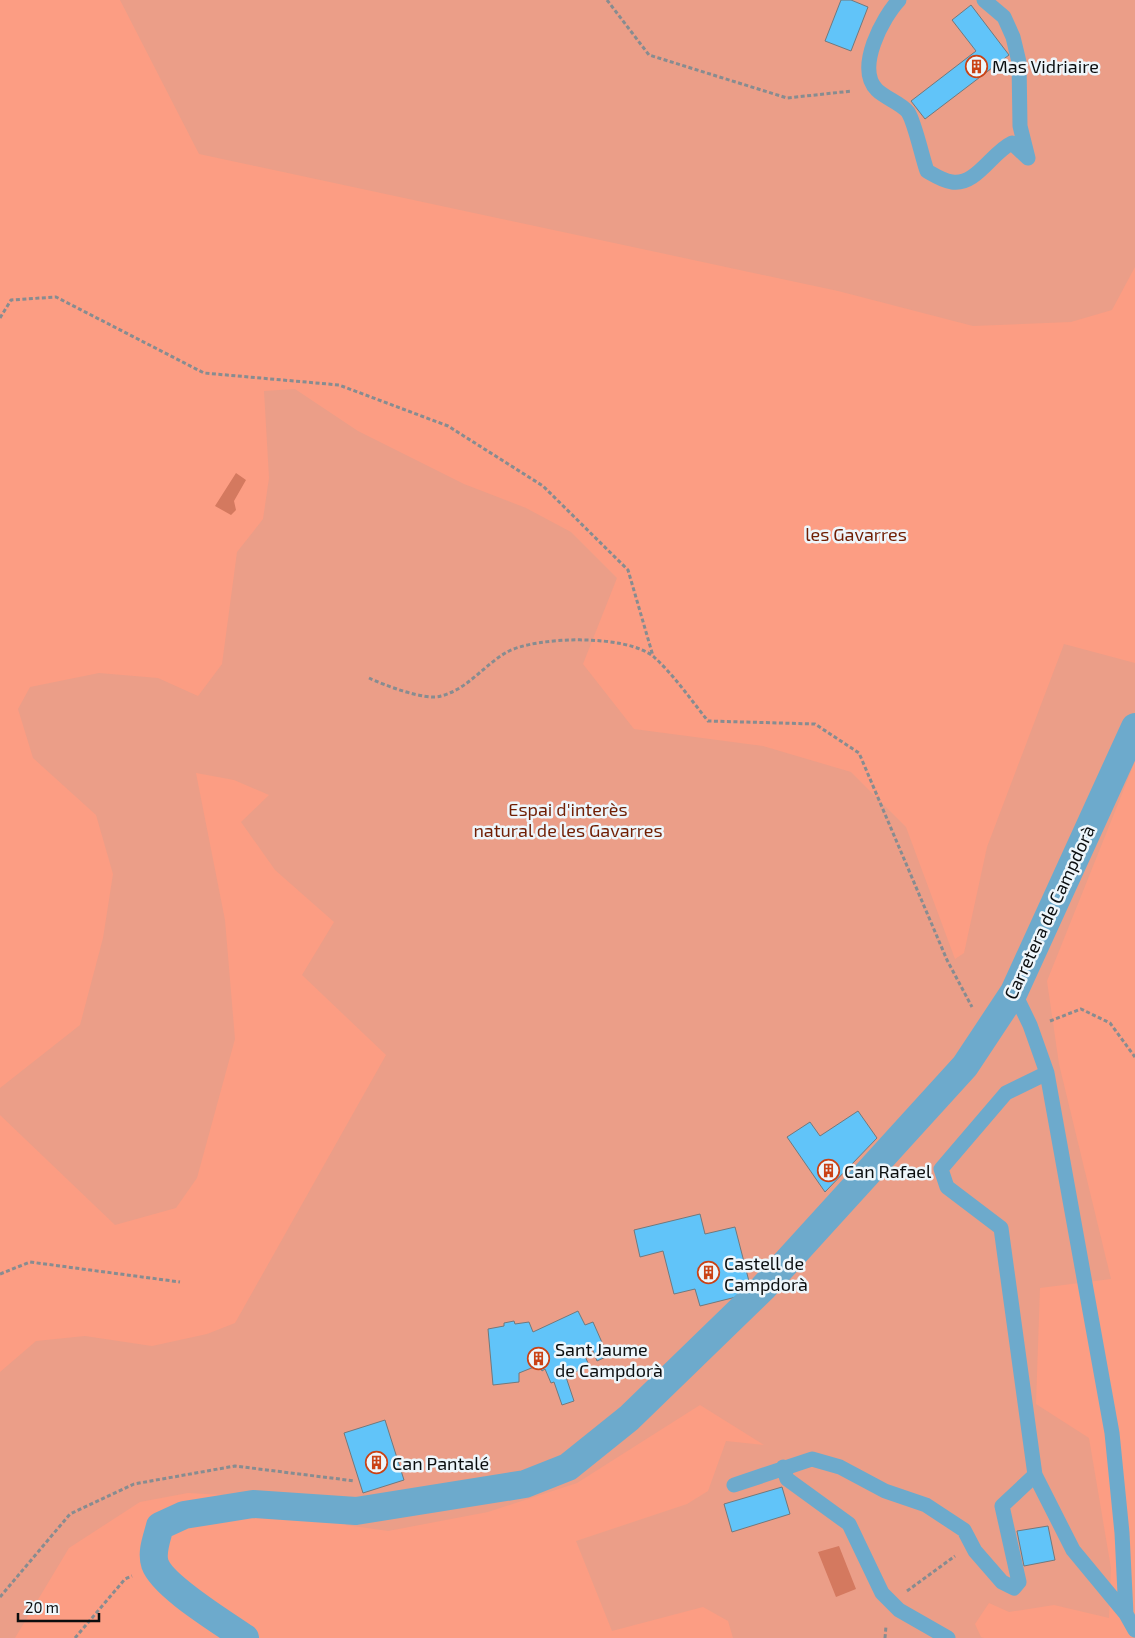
<svg xmlns="http://www.w3.org/2000/svg" width="1135" height="1638" font-family="'Exo 2',sans-serif">
<style>
.green{fill:#eb9e88}
.forest{fill:#fc9d83}
.water{fill:#d4795f}
.building{fill:#61c4f9;stroke:#71797d}
.lines{fill:none;stroke-linecap:round;stroke-linejoin:round}
.path{stroke:#878c90;stroke-width:3;stroke-dasharray:4 2.5;stroke-linecap:butt}
.lane{stroke:#6daacc;stroke-width:15}
.street{stroke:#6daacc;stroke-width:28}
.labels{text-anchor:middle;dominant-baseline:central;stroke-width:5;stroke-linejoin:round;paint-order:stroke}
.poi-label{font-size:18px;fill:#0b0e0f;stroke:#eef6fb;text-anchor:start}
.park-label{font-size:18px;fill:#701e03;stroke:#eef6fb}
.street-label{font-size:18px;fill:#0b0e0f;stroke:#eef6fb}
</style>
<rect width="100%" height="100%" fill="#e1e9ee"/>
<path class="green" d="M0,0H1135V1638H0Z"/>
<path class="forest" d="M0,0H120L199,154L838,291L973,326L1071,322L1112,310L1135,267V663L1064,644L987,847L964,953L955,959L906,827L851,772L763,746L634,729L583,664L617,578L571,532L526,508L464,484L358,431L295,389L264,391L269,478L263,519L237,552L222,664L198,696L158,678L99,673L30,687L18,709L33,758L96,815L113,874L103,938L80,1025L0,1088Z
M1135,755V1638H984L981,1637L975,1624L989,1603L1009,1612L1054,1605L1109,1618L1111,1568L1089,1438L1036,1404L1040,1288L1111,1279L1059,1064L1047,981L1134,764Z
M196,773L234,780L269,795L241,822L275,870L334,922L302,975L386,1055L235,1323L207,1334L152,1346L85,1336L36,1341L0,1372V1115L115,1225L176,1208L197,1178L235,1039L225,920Z
M700,1405L764,1445L726,1441L708,1491L687,1504L576,1541L612,1631L703,1607L728,1621L733,1638H15L69,1548L140,1502L188,1493L336,1501L346,1525L388,1531L488,1512L577,1483Z"/>
<path class="water" d="M236,473L246,480L234,501L236,510L231,515L215,506Z
M839,1546L856,1589L836,1597L818,1552Z"/>
<path class="building" d="M841,0H851L868,7L851,51L825,41Z
M971,5L1009,55L925,119L911,101L976,51L952,20Z
M858,1111L877,1138L825,1192L787,1137L810,1122L820,1136Z
M700,1214L705,1234L735,1227L752,1293L700,1306L695,1289L674,1294L663,1251L640,1257L634,1230Z
M578,1311L585,1325L593,1322L608,1356L597,1361L592,1348L583,1352L589,1365L566,1377L574,1401L562,1405L554,1382L551,1383L545,1369L542,1371L539,1365L519,1373V1382L493,1385L488,1329L504,1326V1323L514,1321L515,1324L529,1322L533,1332Z
M385,1420L404,1480L363,1493L344,1433Z
M782,1487L790,1514L732,1532L724,1504Z
M1048,1526L1055,1560L1024,1566L1017,1531Z"/>
<g class="lines">
<path class="path" d="M607,0L649,55L787,98L852,91
M0,318L11,300L56,297L204,373L339,385L448,426L543,486L628,570L653,656
M369,678C384,685 425,701 441,696C468,689 484,665 507,652C537,636 627,634 654,657C674,675 691,700 708,721L815,724L859,753L947,960L972,1007
M1050,1021L1081,1009L1110,1023L1135,1057
M0,1274L30,1262L180,1282
M907,1591L955,1556
M0,1597L70,1514L134,1484L235,1466L355,1481
M75,1638L125,1579L132,1576
M885,1638L886,1626"/>
<path class="lane" d="M899,0C883,17 855,68 877,90C885,98 901,103 908,112C915,123 922,157 927,171C934,175 943,181 952,182C976,186 992,152 1012,143L1028,158
M984,0L1004,17L1013,37L1019,62L1020,126L1028,158
M1014,992L1030,1025L1047,1073L1112,1433L1122,1533L1126,1614L1135,1630
M1047,1073L1006,1093L941,1169L947,1187L1001,1228L1035,1475L1073,1550L1126,1614
M783,1467L787,1479L849,1524L882,1593L899,1610L948,1638
M734,1485L812,1459L840,1467L885,1491L926,1505L964,1530L975,1551L1002,1582L1014,1588L1019,1582L1002,1506L1035,1475"/>
<path class="street" d="M245,1638C224,1623 163,1587 155,1564C151,1552 157,1538 160,1526L184,1515L253,1504L356,1511L525,1484L568,1467L629,1418L763,1288L965,1066L1014,992L1135,727"/>
</g>
<defs>
<symbol id="building-ring" viewBox="-11 -11 22 22"><circle r="9.5" fill="#eef6fb" stroke="#ca4215" stroke-width="1.5"/><path d="M-4-6H4V6H1V3H-1V6H-4ZM-2.5-4.3h1.7v1.8h-1.7ZM.8-4.3h1.7v1.8H.8ZM-2.5-1h1.7V.8h-1.7ZM.8-1h1.7V.8H.8Z" fill="#ca4215"/></symbol>
</defs>
<g fill-rule="evenodd">
<use href="#building-ring" x="964" y="54" width="25" height="25"/>
<use href="#building-ring" x="816" y="1158" width="25" height="25"/>
<use href="#building-ring" x="696" y="1260" width="25" height="25"/>
<use href="#building-ring" x="526" y="1346" width="25" height="25"/>
<use href="#building-ring" x="364" y="1450" width="25" height="25"/>
</g>
<g class="labels">
<g class="poi-label">
<text x="992" y="66">Mas Vidriaire</text>
<text x="844" y="1171">Can Rafael</text>
<text x="724" y="1263">Castell de<tspan x="724" dy="21">Campdorà</tspan></text>
<text x="555" y="1349">Sant Jaume<tspan x="555" dy="21">de Campdorà</tspan></text>
<text x="392" y="1463">Can Pantalé</text>
</g>
<g class="park-label">
<text x="856" y="534">les Gavarres</text>
<text x="568" y="809">Espai d'interès<tspan x="568" dy="21">natural de les Gavarres</tspan></text>
</g>
<g class="street-label">
<text transform="translate(1049 912) rotate(-65)">Carretera de Campdorà</text>
</g>
</g>
<path d="M18 1613v8h81v-8" fill="none" stroke="#0b0e0f" stroke-width="2.5"/>
<text x="25" y="1613" font-size="15" fill="#0b0e0f" stroke="#eef6fb" stroke-width="4" paint-order="stroke">20 m</text>
</svg>
